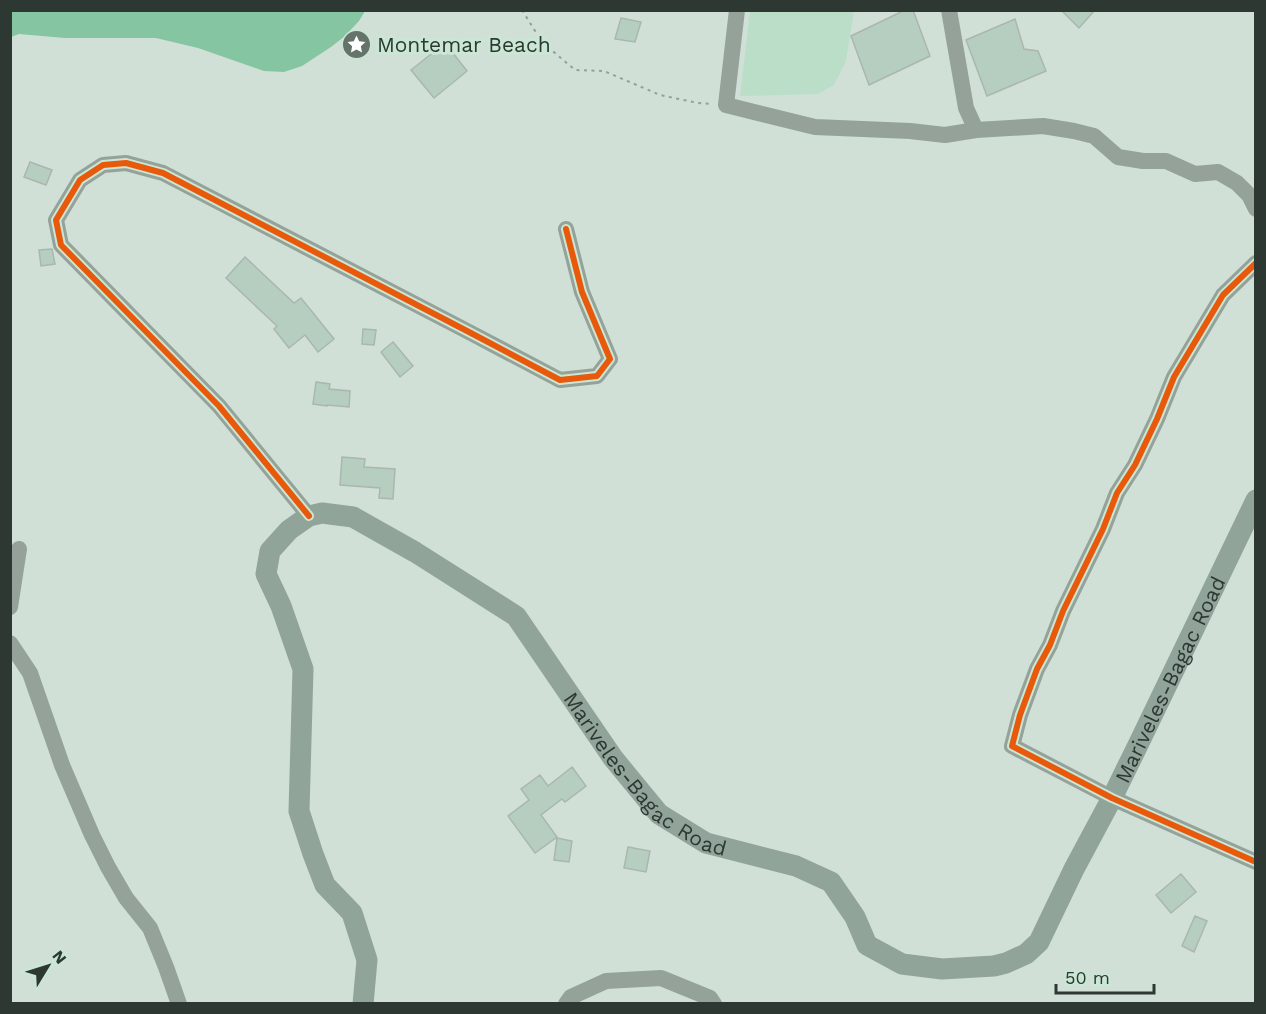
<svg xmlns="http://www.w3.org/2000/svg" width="1266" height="1014" font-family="'Work Sans',sans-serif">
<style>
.green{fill:#bbdec9}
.water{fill:#85c5a2}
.building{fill:#b6cec0;stroke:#aab7ae;stroke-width:1.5}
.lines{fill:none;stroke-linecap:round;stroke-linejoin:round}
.path{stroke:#94a099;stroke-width:2;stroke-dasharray:3 4.5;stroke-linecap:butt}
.minor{stroke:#94a29a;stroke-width:16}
.major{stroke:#91a49a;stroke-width:21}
.cycleway-casing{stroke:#c9e7d4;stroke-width:10}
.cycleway{stroke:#e8590c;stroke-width:6}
.labels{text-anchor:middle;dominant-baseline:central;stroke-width:6;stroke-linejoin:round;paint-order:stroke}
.poi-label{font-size:21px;fill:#2c3831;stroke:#c9e7d4;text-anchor:start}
.street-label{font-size:21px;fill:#2c3831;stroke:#c9e7d4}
</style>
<rect width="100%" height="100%" fill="#d0e0d6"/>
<path class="green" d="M750,11H854L846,61L834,85L818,94L740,96Z"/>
<path class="water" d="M11,10H365V11L359,21L345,36L331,47L302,66L284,72L264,71L198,48L156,38H65L19,34L11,37Z"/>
<path class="building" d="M905,10H913L930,56L869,85L851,36Z
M1061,10H1095L1079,28Z
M621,18L641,22L635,42L615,39Z
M1015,19L1024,49L1038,51L1046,71L987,96L966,40Z
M445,43L467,71L434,98L411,70Z
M30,162L52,170L46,185L24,177Z
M52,249L55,264L41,266L39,250Z
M245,257L294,303L301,298L334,339L318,352L305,335L289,348L274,329L277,326L226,278Z
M363,329L376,330L374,345L362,344Z
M393,342L413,366L400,377L381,352Z
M316,382L330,384L329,389L350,391L349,407L327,405V406L313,404Z
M342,457L365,459L364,467L395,469L393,499L379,498L380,488L340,485Z
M572,767L586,786L565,802L562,799L541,815L557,837L535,853L508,816L529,800L521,789L540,775L548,786Z
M557,838L572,841L569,862L554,860Z
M628,847L650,851L646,872L624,868Z
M1181,874L1196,892L1171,913L1156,895Z
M1195,916L1207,921L1194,952L1182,946Z"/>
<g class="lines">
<path class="path" d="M522,10L542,42L575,70L604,71L660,95L698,103L713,104"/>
<path class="minor" d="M737,10L726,105L815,127L910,131L945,135L976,130L1043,126L1074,131L1094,136L1118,157L1143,161H1166L1195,174L1218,172L1237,183L1249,195L1256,209
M949,10L966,108L976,130
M1256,263L1223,295L1174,377L1157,419L1135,465L1117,493L1103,529L1063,611L1050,645L1037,669L1020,715L1012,746L1112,798L1256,862
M309,516L219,406L61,245L56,220L80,180L103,165L126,163L163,173L469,332L560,380L597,376L610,359L582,292L566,229
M10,607L19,549
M10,643L30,673L62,765L92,835L108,867L126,898L150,928L166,967L179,1004
M566,1004L571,997L606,981L661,978L710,998L714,1004"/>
<path class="major" id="s1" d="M363,1004L367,960L352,913L325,885L313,854L299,811L303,669L281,606L266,574L270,551L289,530L309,516L322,513L353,517L415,552L516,616L613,758L659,814L706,843L796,866L831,882L855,917L867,945L902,964L942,969L994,966L1006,963L1026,954L1039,942L1074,869L1112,798L1138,745L1256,500"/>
<defs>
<path id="cycleway" d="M1256,263L1223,295L1174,377L1157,419L1135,465L1117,493L1103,529L1063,611L1050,645L1037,669L1020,715L1012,746L1112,798L1256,862
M309,516L219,406L61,245L56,220L80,180L103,165L126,163L163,173L469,332L560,380L597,376L610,359L582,292L566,229"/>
</defs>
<use href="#cycleway" class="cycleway-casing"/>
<use href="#cycleway" class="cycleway"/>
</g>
<defs>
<symbol id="sight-disc" viewBox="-11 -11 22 22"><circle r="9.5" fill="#65736b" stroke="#c9e7d4"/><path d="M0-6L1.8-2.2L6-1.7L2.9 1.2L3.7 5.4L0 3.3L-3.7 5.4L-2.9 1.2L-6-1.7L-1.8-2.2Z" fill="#fff"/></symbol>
</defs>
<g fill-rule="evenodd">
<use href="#sight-disc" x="340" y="28" width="33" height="33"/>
</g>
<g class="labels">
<g class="poi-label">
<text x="377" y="44">Montemar Beach</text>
</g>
<g class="street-label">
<text stroke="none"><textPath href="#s1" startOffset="1748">Mariveles-Bagac Road</textPath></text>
<text stroke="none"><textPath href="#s1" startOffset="974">Mariveles-Bagac Road</textPath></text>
</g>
</g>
<rect width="1266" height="1014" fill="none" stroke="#2c3831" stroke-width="24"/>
<g transform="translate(48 966) rotate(52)" stroke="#c9e7d4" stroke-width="4.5" paint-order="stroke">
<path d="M0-4.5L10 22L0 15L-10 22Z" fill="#2c3831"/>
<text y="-9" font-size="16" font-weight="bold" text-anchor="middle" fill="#2c3831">N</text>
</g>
<path d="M1056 984v9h98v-9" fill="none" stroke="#2c3831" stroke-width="3"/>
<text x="1065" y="984" font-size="18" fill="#2c3831" stroke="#c9e7d4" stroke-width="4.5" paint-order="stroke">50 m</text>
</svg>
